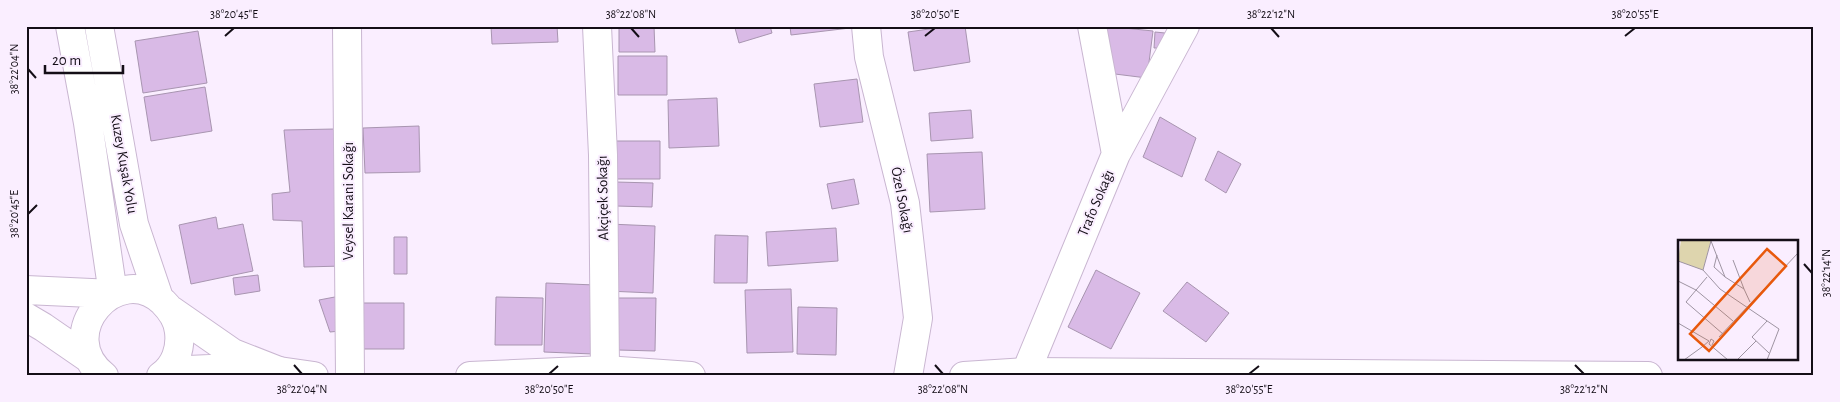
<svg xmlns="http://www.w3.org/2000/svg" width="1840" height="402" font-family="'Alegreya Sans',sans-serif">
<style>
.building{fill:#d9bae6;stroke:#a895b0}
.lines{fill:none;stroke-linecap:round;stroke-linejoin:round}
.minor-casing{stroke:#c9b6d1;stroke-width:30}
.tertiary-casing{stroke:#c9b6d1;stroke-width:30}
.secondary-casing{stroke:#c9b6d1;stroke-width:30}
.minor{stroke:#fff;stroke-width:28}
.tertiary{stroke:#fff;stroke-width:28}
.secondary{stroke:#fff;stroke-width:28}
.ticks{fill:none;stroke:#140e17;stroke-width:2}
.labels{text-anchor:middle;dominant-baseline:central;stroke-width:4;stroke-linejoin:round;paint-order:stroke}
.street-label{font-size:15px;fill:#140e17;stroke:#faeeff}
.inset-road{fill:none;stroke:#9e94a2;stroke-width:1}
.view{fill:#e8590c;fill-opacity:0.15;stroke:#e8590c;stroke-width:2.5}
.inset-edge{fill:none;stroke:#140e17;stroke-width:2.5}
.neatline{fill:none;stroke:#140e17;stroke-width:2}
.ticks-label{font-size:12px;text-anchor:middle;fill:#140e17}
</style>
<rect width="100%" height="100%" fill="#faeeff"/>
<path class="building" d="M491,26H557L558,42L492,44Z
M619,26H654L655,52H619Z
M739,26H770L772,33L739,43L735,28Z
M790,26H850V28L791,35Z
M950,26H965L970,62L914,71L908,32Z
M1105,26L1153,31L1147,78L1107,73Z
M198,31L207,83L143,93L135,41Z
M1155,32L1165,33L1164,48H1154Z
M618,56H667V95H618Z
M857,79L863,122L820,127L814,84Z
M205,87L212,131L151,141L144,97Z
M717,98L719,146L669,148L668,100Z
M971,110L973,138L931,141L929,113Z
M1160,117L1196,138L1182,177L1143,157Z
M419,126L420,172L365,173L363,128Z
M335,129L343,266L304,267L302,221L273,220L272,194L290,192L284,130Z
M616,141H660V179H616Z
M1218,151L1241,164L1226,193L1205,180Z
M982,152L985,209L930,212L927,154Z
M854,179L859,204L832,209L827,184Z
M616,182L653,183L652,207L616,206Z
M216,217L218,229L243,224L253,271L191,284L179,225Z
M609,224L655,226L653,293L607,291Z
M836,228L838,261L768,266L766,232Z
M715,235L748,236L747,283H714Z
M394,237H407V274H394Z
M1096,270L1140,293L1111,349L1068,327Z
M258,275L260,291L235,295L233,278Z
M1187,282L1229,313L1206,342L1163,311Z
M546,283L595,285L593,354L544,352Z
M791,289L793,352L747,353L745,290Z
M340,296V331L330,332L319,300Z
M496,297L543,298L542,345H495Z
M618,298H656L655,351L618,350Z
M357,303H404V349H357Z
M798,307L837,308L836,355L797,354Z"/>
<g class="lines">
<defs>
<path id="minor" d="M347,26L350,376
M597,26L603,155L605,370
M866,26L869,57L905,203L918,318L908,376
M1116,154L1185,26
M1026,372L1116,154L1092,26"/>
<path id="tertiary" d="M279,371L314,376
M470,376L605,370L691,376
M964,376L1026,372L1648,376"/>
<path id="secondary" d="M99,26L134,224L159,298
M26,290L113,294L88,123L70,26
M171,310L233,353L279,371
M26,317L43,327L88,358
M167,371L210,369L260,370
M104,376C51,334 118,259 163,302C172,311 178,320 179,332C181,349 175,366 161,376"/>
</defs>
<use href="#minor" class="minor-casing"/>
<use href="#tertiary" class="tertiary-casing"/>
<use href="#secondary" class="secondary-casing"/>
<use href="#minor" class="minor"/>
<use href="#tertiary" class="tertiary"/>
<use href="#secondary" class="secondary"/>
</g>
<path class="ticks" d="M631,28L639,37M1271,28L1279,37M225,36L234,28M925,36L935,28M1625,36L1635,28M28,69L36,78M28,214L37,205M1804,264L1812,273M294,365L302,374M935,365L943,374M1575,365L1584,374M549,374L558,366M1249,374L1259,366"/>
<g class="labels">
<g class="street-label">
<text transform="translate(124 164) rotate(80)">Kuzey Kuşak Yolu</text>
<text transform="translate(603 198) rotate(-91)">Akçiçek Sokağı</text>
<text transform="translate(902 200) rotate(79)">Özel Sokağı</text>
<text transform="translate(348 201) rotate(-90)">Veysel Karani Sokağı</text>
<text transform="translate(1096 203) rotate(-67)">Trafo Sokağı</text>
</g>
</g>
<g transform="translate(1678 240)">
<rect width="120" height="120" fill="#faeeff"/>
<path d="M3,0H33L25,30L0,21Z" fill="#ded5ae"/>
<path class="inset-road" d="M33,1L47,37L66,49L72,62M39,15L36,27L47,37M55,20L66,49M0,21L25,30L42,49L101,89L89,120M25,30L33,1M29,37L8,62L45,94M0,41L18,50L55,81M89,81L74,97L91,113M0,83L31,101L24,107M41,97L120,13M34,105L36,101L33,99L31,104L50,120M6,120L24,107M59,120L78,101"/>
<path class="view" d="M89,9L108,26L31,111L12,94Z"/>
<rect width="120" height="120" class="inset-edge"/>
</g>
<rect width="1840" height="402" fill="none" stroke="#faeeff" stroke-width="55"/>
<path d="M45 65v8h78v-8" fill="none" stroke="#140e17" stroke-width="2.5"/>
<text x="52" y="65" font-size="15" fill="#140e17" stroke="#faeeff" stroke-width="4" paint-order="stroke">20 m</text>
<rect x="28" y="28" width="1784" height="346" class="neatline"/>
<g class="ticks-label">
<text x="234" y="18">38°20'45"E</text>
<text x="631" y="18">38°22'08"N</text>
<text x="935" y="18">38°20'50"E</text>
<text x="1271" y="18">38°22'12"N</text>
<text x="1635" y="18">38°20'55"E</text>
<text transform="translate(14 69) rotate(-90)" y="4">38°22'04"N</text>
<text transform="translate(14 214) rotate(-90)" y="4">38°20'45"E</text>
<text transform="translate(1826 273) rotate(-90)" y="4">38°22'14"N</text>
<text x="302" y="393">38°22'04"N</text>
<text x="549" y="393">38°20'50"E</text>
<text x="943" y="393">38°22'08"N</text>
<text x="1249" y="393">38°20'55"E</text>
<text x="1584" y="393">38°22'12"N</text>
</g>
</svg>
